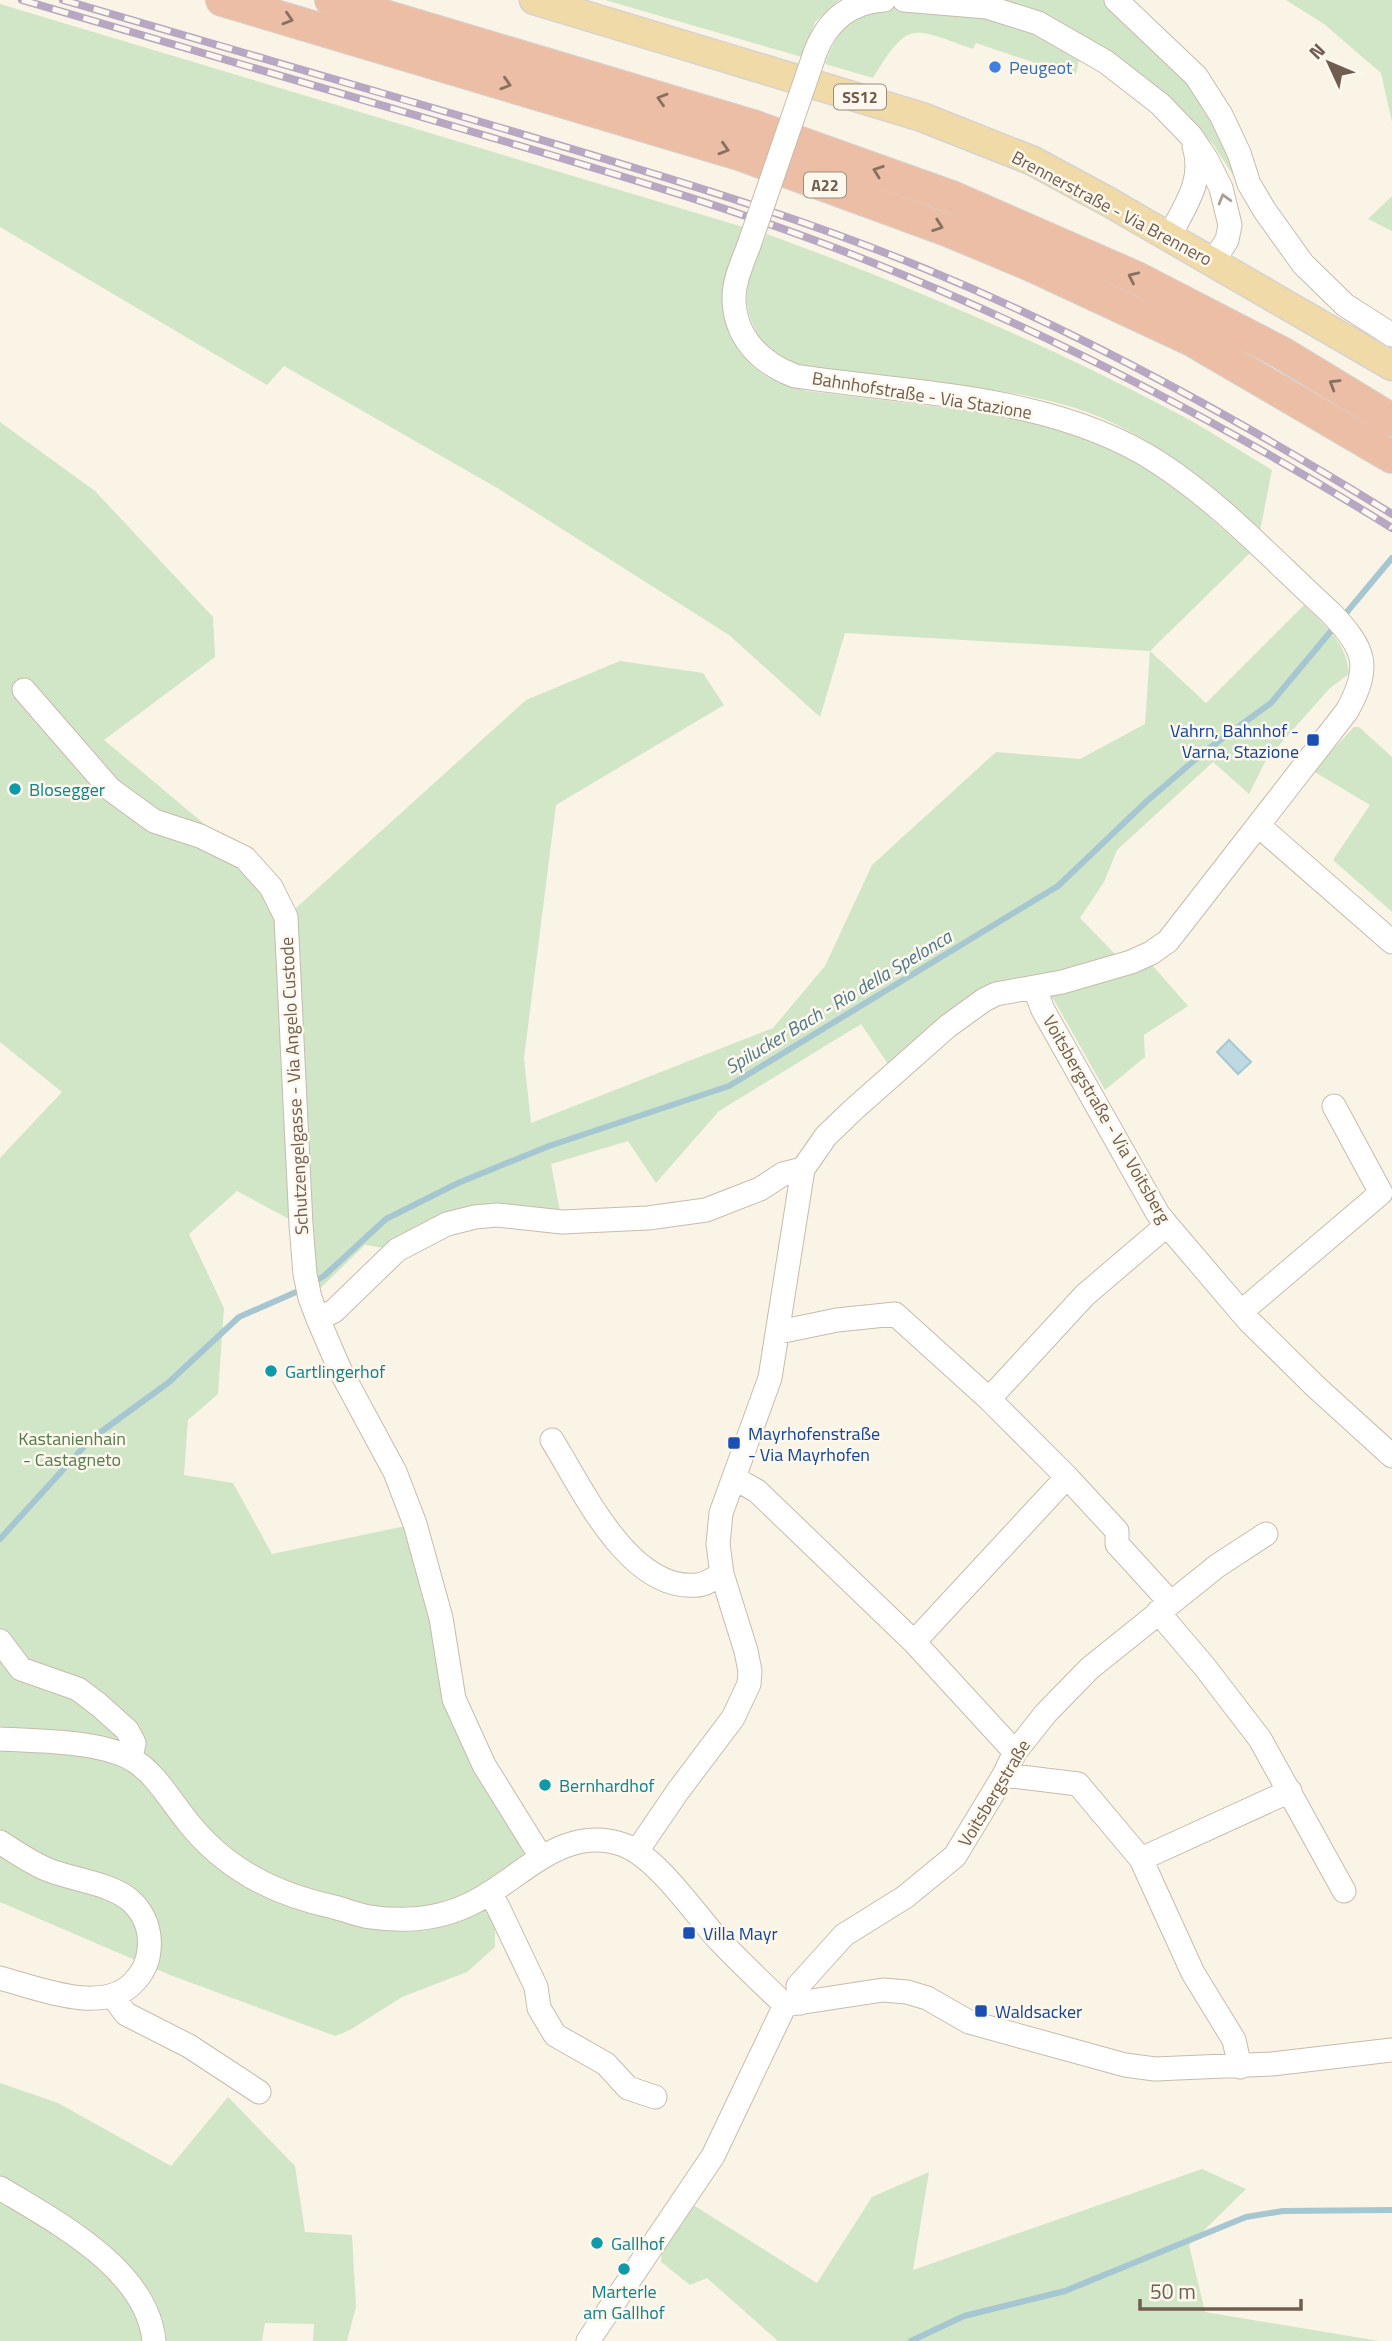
<svg xmlns="http://www.w3.org/2000/svg" width="1392" height="2341" font-family="'Titillium Web',sans-serif">
<style>
.green{fill:#d1e5c7}
.water{fill:#bed9e1;stroke:#a6c7d1;stroke-width:2}
.lines{fill:none;stroke-linecap:round;stroke-linejoin:round}
.stream{stroke:#a6c7d1;stroke-width:6}
.minor-casing{stroke:#c7bbad;stroke-width:25}
.major-casing{stroke:#d7d2ce;stroke-width:31}
.highway-casing{stroke:#d7d2ce;stroke-width:34}
.minor{stroke:#fff;stroke-width:23}
.major{stroke:#f0dba8;stroke-width:28}
.highway{stroke:#ecbea6;stroke-width:32}
.rail-casing{stroke:#b8a7c2;stroke-width:8}
.rail{stroke:#fdf8ed;stroke-width:5;stroke-dasharray:16;stroke-linecap:butt}
.minor-bridge-casing{stroke:#c7bbad;stroke-width:25;stroke-linecap:butt}
.minor-bridge{stroke:#fff;stroke-width:23}
.oneway{stroke:#897060}
.oneway2{stroke:#a99e95}
.shop-dot{fill:#3f7fe0;stroke:#fdf8ed;stroke-width:2.5}
.transit-dot{fill:#1a4fb4;stroke:#fdf8ed;stroke-width:2.5}
.culture-dot{fill:#0f9aa8;stroke:#fdf8ed;stroke-width:2.5}
.labels{text-anchor:middle;dominant-baseline:central;stroke-width:5;stroke-linejoin:round;paint-order:stroke}
.shield{fill:#fdf8ed;stroke:#9a8c7e;stroke-width:2}
.shield-label{font-size:16px;font-weight:bold;fill:#705d4f}
.shop-label{font-size:18px;fill:#366cbe;stroke:#fdf8ed;text-anchor:start}
.street-label{font-size:18px;fill:#705d4f;stroke:#fdf8ed}
.transit-label{font-size:18px;fill:#164399;stroke:#fdf8ed;text-anchor:start}
.culture-label{font-size:18px;fill:#0d838f;stroke:#fdf8ed;text-anchor:start}
.park-label{font-size:18px;fill:#557a4b;stroke:#fdf8ed}
.water-label{font-size:19px;font-style:italic;fill:#4f7887;stroke:#fdf8ed}
</style>
<rect width="100%" height="100%" fill="#faf4e7"/>
<path class="green" d="M605,0H839L815,22L802,57Z
M994,0H1116L1174,54L1249,184L1236,180L1213,144L1155,88Z
M1286,0H1392V122L1381,73L1324,24Z
M0,4L743,227L742,353C761,379 778,383 808,391L1030,418L1101,442L1172,484L1250,553L1150,651L1206,703L1304,605C1325,626 1347,642 1349,674L1330,688L1266,760L1249,794L1213,762L1117,850L1104,882L1080,918L1118,957L1146,958L1188,1006L1144,1035L1145,1057L1105,1090L1054,1000L1039,985L1012,980L978,990L888,1064L861,1024L719,1111L656,1183L628,1141L551,1164L562,1222L497,1215L397,1250L365,1245L310,1298L300,1225L237,1191L189,1234L224,1308L218,1394L188,1420L184,1475L233,1483L272,1554L415,1524L454,1699L541,1857L489,1893L495,1927V1947L467,1972L402,1997L350,2030L335,2036L170,1975L0,1902V1158L62,1092L0,1042V422L95,491L213,617L215,657L104,740L245,858L286,917L526,700L620,661L703,673L724,705L556,805L524,1058L531,1123L773,1028L825,966L872,865L996,752L1080,759L1145,724L1150,651L845,633L820,717L729,635L499,489L284,366L267,385L0,227Z
M897,7L989,11L1081,51L1076,74L1040,62L1038,64L976,43L973,49C913,28 909,18 873,78L825,64C841,22 852,15 897,7Z
M1392,196V231L1368,219Z
M767,234C904,284 1038,340 1167,408C1203,426 1237,449 1272,470L1260,531C1201,478 1139,424 1061,404C1015,391 966,386 919,381C878,376 801,377 770,351C763,345 758,337 755,329C737,294 752,267 767,234Z
M1354,727H1359L1392,757V912L1333,860L1370,805L1313,771Z
M0,2083L58,2103L171,2166L228,2097L295,2166L305,2232L352,2235L356,2307L347,2341H313L314,2324L265,2323L262,2341H0Z
M1202,2169L1246,2189L1189,2245L1205,2312L1379,2341H778L707,2278L690,2285L661,2262L662,2248L690,2203L817,2283L872,2197L929,2172L913,2270Z"/>
<path class="water" d="M1229,1040L1251,1062L1238,1074L1217,1052Z"/>
<g class="lines">
<path class="stream" d="M312,1283L324,1276L386,1219L458,1183L549,1146L729,1086L1058,886L1147,801L1204,752L1271,703L1392,558
M0,1539L91,1439L168,1383L239,1317L303,1289
M911,2341L964,2316L1065,2291L1246,2217L1283,2211L1392,2210"/>
<defs>
<path id="minor" d="M904,0L987,7L1038,23L1106,62L1160,104L1191,136L1207,160L1221,188L1230,225L1227,240L1213,262
M1116,0L1196,76L1221,115L1239,153L1249,184L1265,211L1303,264L1345,305L1392,335
M815,53C827,21 849,2 884,0
M1169,237C1184,207 1205,181 1194,146
M24,690L110,789L154,821L200,836L245,858L271,887L286,917L301,1225L305,1274L310,1298L318,1319L340,1370L395,1472L415,1524L441,1618L454,1699L484,1765L541,1857
M1259,826L1392,942
M1034,987L1043,1010L1158,1214L1167,1225L1248,1320L1316,1387L1392,1456
M1241,1312L1381,1193L1334,1106
M318,1319L334,1311L397,1250L447,1224L475,1217L497,1215L562,1222L648,1218L706,1210L760,1189L783,1174L803,1169
M779,1332L837,1320L895,1314L989,1399L1067,1477L1117,1531V1544L1170,1602
M989,1399L1085,1295L1167,1225
M552,1440C582,1488 629,1592 697,1585C705,1585 714,1578 722,1574
M734,1478L757,1491L914,1642L1015,1752
M1158,1612L1204,1666L1260,1739L1344,1891
M0,1641L21,1669L78,1689L99,1705L127,1730L134,1743L131,1759
M914,1642L1067,1477
M0,1739C37,1741 98,1741 130,1758C155,1772 170,1800 187,1821C225,1869 274,1894 334,1907C346,1910 357,1915 370,1917C404,1922 436,1920 468,1905C519,1882 561,1822 624,1845C657,1858 693,1911 717,1938C739,1961 762,1983 785,2005
M1004,1775L1078,1784L1141,1859L1290,1791
M0,1842C15,1852 30,1862 46,1869C72,1880 111,1883 131,1901C145,1914 151,1932 149,1950C148,1963 142,1974 133,1983C102,2015 38,1988 0,1978
M637,1851L678,1791L733,1718L749,1684L750,1671L746,1651L722,1574L718,1544L721,1513L770,1378L803,1169L826,1136L853,1110L948,1026L984,1000L996,994L1062,982L1131,962L1151,953L1168,941L1347,711C1372,666 1365,649 1331,613C1275,562 1222,504 1159,463C1056,395 914,394 795,376C760,363 734,337 734,297C734,280 743,261 749,245
M1141,1859L1193,1973L1234,2040L1240,2067
M489,1893L498,1907L536,1987L539,2008L555,2035L606,2064L628,2088L655,2097
M113,1997L126,2014L189,2046L259,2092
M800,2003L798,1986L844,1935L905,1897L955,1856L1004,1775L1015,1752L1046,1713L1090,1668L1217,1566L1266,1534
M785,2005L883,1990L907,1992L927,1998L969,2022L1125,2065L1155,2069L1272,2064L1392,2050
M0,2188C56,2222 147,2269 154,2341
M588,2341L713,2156L785,2005"/>
<path id="major" d="M534,0L922,117L1033,161L1107,201L1392,366"/>
<path id="highway" d="M222,0L742,155L947,230L1031,265L1192,340L1392,457
M331,0L753,126L952,197L1137,278L1282,353L1392,420"/>
</defs>
<use href="#minor" class="minor-casing"/>
<use href="#major" class="major-casing"/>
<use href="#highway" class="highway-casing"/>
<use href="#minor" class="minor"/>
<use href="#major" class="major"/>
<use href="#highway" class="highway"/>
<defs>
<path id="rail" d="M22,0C166,42 311,85 456,127C595,168 736,208 871,262C1053,334 1226,425 1392,528
M63,0C208,42 353,85 498,127C642,170 788,212 928,270C1090,337 1243,422 1392,514"/>
</defs>
<use href="#rail" class="rail-casing"/>
<use href="#rail" class="rail"/>
<defs>
<path id="minor-bridge" d="M749,245L815,53"/>
</defs>
<use href="#minor-bridge" class="minor-bridge-casing"/>
<use href="#minor-bridge" class="minor-bridge"/>
</g>
<defs><path id="oneway-chevron" d="M-2-3.5L2.5 0L-2 3.5" fill="none" stroke-width="1.6" stroke-linecap="round" stroke-linejoin="round" transform="scale(1.75)"/></defs>
<g class="oneway">
<use href="#oneway-chevron" transform="translate(288 19) rotate(17)"/>
<use href="#oneway-chevron" transform="translate(506 84) rotate(17)"/>
<use href="#oneway-chevron" transform="translate(662 99) rotate(-163)"/>
<use href="#oneway-chevron" transform="translate(724 149) rotate(17)"/>
<use href="#oneway-chevron" transform="translate(878 171) rotate(-160)"/>
<use href="#oneway-chevron" transform="translate(938 226) rotate(20)"/>
<use href="#oneway-chevron" transform="translate(1133 277) rotate(-155)"/>
<use href="#oneway-chevron" transform="translate(1334 384) rotate(-149)"/>
</g>
<use class="oneway2" href="#oneway-chevron" transform="translate(1224 199) rotate(-106)"/>
<circle class="shop-dot" cx="995" cy="67" r="7"/>
<g class="transit-dot">
<rect x="1306" y="733" width="14" height="14" rx="3.5"/>
<rect x="727" y="1436" width="14" height="14" rx="3.5"/>
<rect x="682" y="1926" width="14" height="14" rx="3.5"/>
<rect x="974" y="2004" width="14" height="14" rx="3.5"/>
</g>
<g class="culture-dot">
<circle cx="15" cy="789" r="7"/>
<circle cx="271" cy="1371" r="7"/>
<circle cx="545" cy="1785" r="7"/>
<circle cx="597" cy="2243" r="7"/>
<circle cx="624" cy="2269" r="7"/>
</g>
<g class="labels">
<g class="shield">
<rect x="834" y="84.5" width="52" height="25" rx="5"/>
<rect x="804" y="172.5" width="42" height="25" rx="5"/>
</g>
<g class="shield-label">
<text x="860" y="97">SS12</text>
<text x="825" y="185">A22</text>
</g>
<g class="shop-label">
<text x="1009" y="67">Peugeot</text>
</g>
<g class="street-label">
<text transform="translate(1112 208) rotate(28)">Brennerstraße - Via Brennero</text>
<text transform="translate(922 395) rotate(9)">Bahnhofstraße - Via Stazione</text>
<text transform="translate(294 1086) rotate(-93)">Schutzengelgasse - Via Angelo Custode</text>
<text transform="translate(1107 1119) rotate(60)">Voitsbergstraße - Via Voitsberg</text>
<text transform="translate(994 1793) rotate(-59)">Voitsbergstraße</text>
</g>
<g class="transit-label">
<text x="1299" y="730" text-anchor="end">Vahrn, Bahnhof -<tspan x="1299" dy="21">Varna, Stazione</tspan></text>
<text x="748" y="1433">Mayrhofenstraße<tspan x="748" dy="21">- Via Mayrhofen</tspan></text>
<text x="703" y="1933">Villa Mayr</text>
<text x="995" y="2011">Waldsacker</text>
</g>
<g class="culture-label">
<text x="29" y="789">Blosegger</text>
<text x="285" y="1371">Gartlingerhof</text>
<text x="559" y="1785">Bernhardhof</text>
<text x="611" y="2243">Gallhof</text>
<text x="624" y="2291" text-anchor="middle">Marterle<tspan x="624" dy="21">am Gallhof</tspan></text>
</g>
<g class="park-label">
<text x="72" y="1438">Kastanienhain<tspan x="72" dy="21">- Castagneto</tspan></text>
</g>
<g class="water-label">
<text transform="translate(838 1001) rotate(-31)">Spilucker Bach - Rio della Spelonca</text>
</g>
</g>
<g transform="translate(1329 63) rotate(314)" stroke="#fdf8ed" stroke-width="5" paint-order="stroke">
<path d="M0-5L12 26L0 18L-12 26Z" fill="#705d4f"/>
<text y="-10" font-size="19" font-weight="bold" text-anchor="middle" fill="#705d4f">N</text>
</g>
<path d="M1140 2299v10h161v-10" fill="none" stroke="#705d4f" stroke-width="3.5"/>
<text x="1150" y="2299" font-size="21" fill="#705d4f" stroke="#fdf8ed" stroke-width="5" paint-order="stroke">50 m</text>
</svg>
